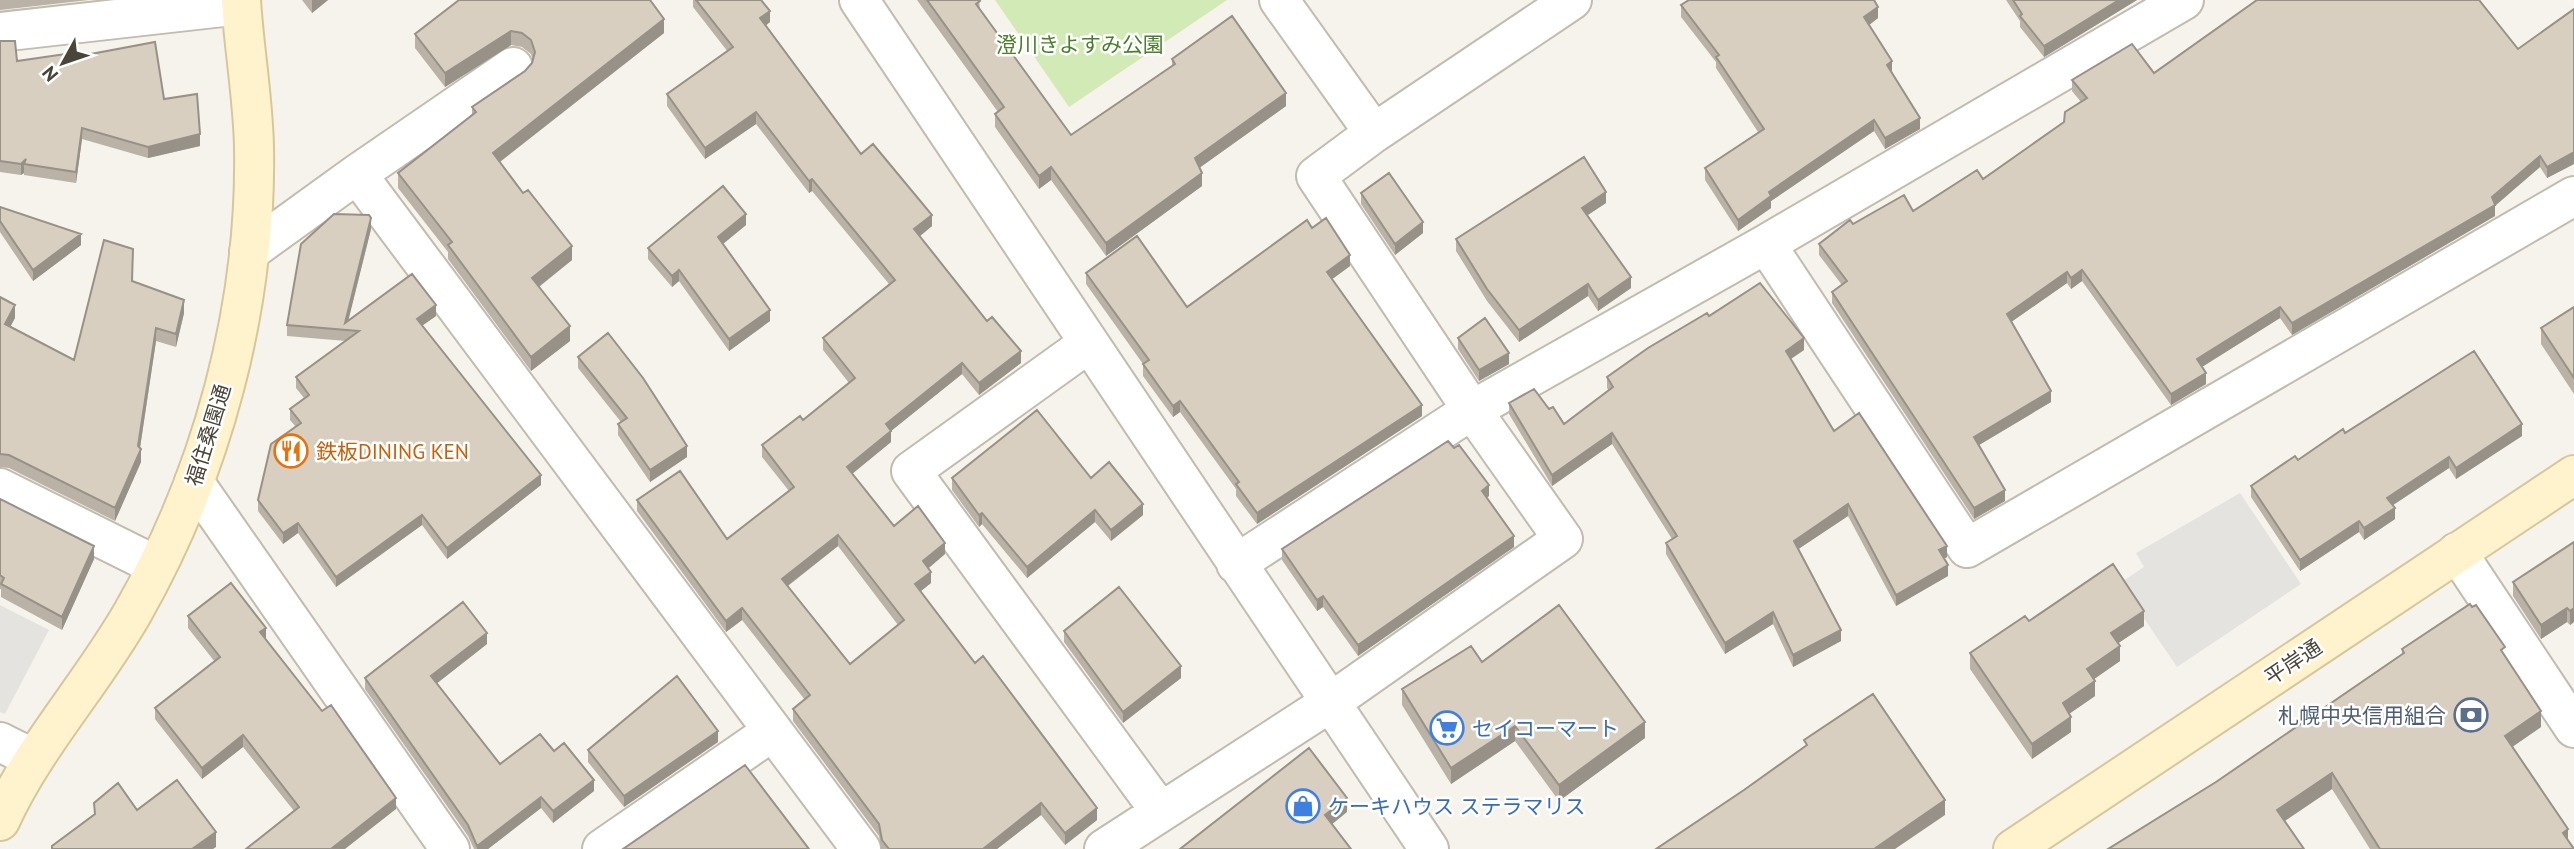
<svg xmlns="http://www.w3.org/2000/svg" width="2574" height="849" font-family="'PT Sans','Noto Sans JP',sans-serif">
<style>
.green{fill:#d2eab5}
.parking{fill:#e5e3e0}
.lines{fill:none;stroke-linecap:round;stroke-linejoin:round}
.street-casing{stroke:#c2bbae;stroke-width:42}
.secondary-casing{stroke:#d6c79b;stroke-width:42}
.street{stroke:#fff;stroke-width:38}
.secondary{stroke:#fff3cd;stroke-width:38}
.wall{fill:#bab2a6;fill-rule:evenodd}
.shaded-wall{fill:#979187}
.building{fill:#d8cfc1;stroke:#979187;stroke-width:2;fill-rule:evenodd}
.labels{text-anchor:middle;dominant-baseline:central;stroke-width:5;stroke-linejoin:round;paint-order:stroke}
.park-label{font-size:21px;fill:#4a7f2a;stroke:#fff}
.street-label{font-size:21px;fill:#4b4439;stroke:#fff}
.food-label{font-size:21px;fill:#c56008;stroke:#fff;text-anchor:start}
.service-label{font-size:21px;fill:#4e5e75;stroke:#fff;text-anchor:end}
.shop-label{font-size:21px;fill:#366cbe;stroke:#fff;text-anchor:start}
</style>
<rect width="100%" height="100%" fill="#f6f3ec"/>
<path class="green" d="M995,0H1227L1069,107Z"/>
<path class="parking" d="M2240,493L2301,584L2177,667L2120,583L2144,567L2136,553Z
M0,605L49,630L5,714L0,712Z"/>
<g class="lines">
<defs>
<path id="street" d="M859,0L1429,849
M1279,0L1374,133
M0,32L241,5
M357,174L513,67
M1766,244L1967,548L2574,196
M249,252L357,174L861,849
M1089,343L911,471L1160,811
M194,482L450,849
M0,488L157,566
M2457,552L2574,728
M1236,564L1472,410L1766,244L2184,0
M0,742L34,759
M602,849L773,731
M1104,849L1331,702L1563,539L1472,410L1316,176L1374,133L1572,0"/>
<path id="secondary" d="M0,821C34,746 92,684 133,612C212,473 257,308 254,147C253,98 244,49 241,0
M2013,849L2574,475"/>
</defs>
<use href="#street" class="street-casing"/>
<use href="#secondary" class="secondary-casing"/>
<use href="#street" class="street"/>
<use href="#secondary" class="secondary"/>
</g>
<path class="wall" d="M0,0H89L0,10Z
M302,0H328L312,13Z
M459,0L664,33L500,162L572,260L539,287L570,341L531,371L448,259V252L398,188V173L472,115V107L525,71L532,63L533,61L531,54L522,47L511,45L445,87L415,48V34Z
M693,0H761L770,22L766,25L861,154L932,226L920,236L1021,363L979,395L962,374L891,431V442L852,474L894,526L945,554L928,568L931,583L920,591L1097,820L1065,845L1041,815L997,849H881L879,836L793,721V709L805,700L742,620L726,632L637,511V500L727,539L789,491L762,457V445L803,420L849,383L823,350V338L889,284L812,191L809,193L756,124L705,159L667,106V94L728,52L693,7ZM838,546L898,625L850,664L788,586Z
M917,0H979L980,9L1071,135L1172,67V59L1286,106L1199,168L1202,186L1106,256L1051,180L1039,189L995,127V114L998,112Z
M2006,0H2137L2044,57L2020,27V21Z
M1681,5L1878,18L1869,25L1920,129L1885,149L1874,131L1771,201V208L1738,231L1705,180V168L1758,132L1716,68V62L1681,17Z
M2574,9V164L2547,178L2540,167L2495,205V216L2292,335L2280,318L2202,367L2206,384L2171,405L2082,281L2071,289L2067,283L2011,322L2051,402L1979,445L2005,501L1974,519L1832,303V292L1842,285L1819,255V244L1853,224L1913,211L1983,179L2064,122L2081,102L2072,91V80L2518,49Z
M0,41L17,61L80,56L164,99L200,146L148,158L82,139L76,183L24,175V173L21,175L0,172Z
M1361,193L1423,233L1395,255L1361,204Z
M1606,203L1587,215L1631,288L1598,311L1588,296L1519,342L1487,301L1456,251V239Z
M0,207L81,245L33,281L0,232Z
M746,225L723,244L770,321L729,351L679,281L672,287L648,259V248Z
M1312,228L1350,266L1332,279L1422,416L1257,524L1236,496V489L1180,412L1173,417L1143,376V364L1086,284V273L1187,307Z
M371,229L348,320L436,316L422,326L541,485L447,559L422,525L336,587L298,533L283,544L258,511V500L296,427L290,420V409L304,398L296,388V377L346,341L287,336V325Z
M133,281L184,313L176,347L156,341L140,448L141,462L115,521L9,468L0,467V297L15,318L10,326L74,360Z
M2574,307V394L2541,344V328Z
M1709,316L1804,350L1791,359L1834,431L1947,557L1944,559L1948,576L1896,606L1848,516L1798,549L1841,641L1793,667L1773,624L1725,654L1666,554V543L1672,539L1612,444L1552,486L1509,414V403L1549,409L1564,424L1609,391L1607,388V377Z
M1458,338L1509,364L1479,381L1458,349Z
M578,357L687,457L650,482L618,435V424L621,422L578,368Z
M2345,433L2522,436L2456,479L2449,468L2393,505L2395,519L2364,540L2359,532L2300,571L2251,497V486Z
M952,478H1091L1143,515L1111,541L1095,522L1027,578L982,524L979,527L952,490Z
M1489,496L1487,498L1514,547L1358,656L1323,607L1317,611L1282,560V549Z
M0,499L94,559L62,630L1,597V589H0Z
M2574,542V622L2570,625L2567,622L2541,639L2513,596V582Z
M188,616L266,639L396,809L294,811L243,747L202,779L155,719V708L215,662L188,628Z
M2029,621L2144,626L2118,643L2120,661L2094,679L2095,696L2069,714L2071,732L2032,759L1970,669V653Z
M1064,631L1181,678L1123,723L1064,642Z
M487,644L437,683L500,764L554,751L594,791L553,823L541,808L488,849H474L468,836L365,689V678Z
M2402,649L2505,656L2541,727L2512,747L2574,849H2370L2332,789L2285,821L2216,782L2402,654Z
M1482,662L1645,738L1559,801L1515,741L1451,784L1402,705V689Z
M718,742L624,807L588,762V750Z"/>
<path class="shaded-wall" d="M312,0H328L312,13Z
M2119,0H2137L2044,57V46Z
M1878,7V18L1864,29V17Z
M770,11V22L760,30V18Z
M664,19V33L493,167V153Z
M511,31V45L445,87V73Z
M1892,61V72L1887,65Z
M1286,93V106L1195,171V158Z
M756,112V124L705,159V148Z
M1920,118V129L1885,149V138Z
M1874,120V131L1771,201V208L1738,231V220L1769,192Z
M82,128V139L76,183V172Z
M200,134V146L148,158V147Z
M2574,152V164L2547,178V167Z
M2540,156V167L2495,206V205V216L2292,335V323L2492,197Z
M26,159L24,164V173L21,175V164Z
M1051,167V180L1039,189V176Z
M1202,173V186L1106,256V243Z
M812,179V191L809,193V181Z
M1606,192V203L1582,219V208Z
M746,214V225L718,248V237Z
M932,215V226L914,241V229Z
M371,218V229L346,330L345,323Z
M1423,222V233L1395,255V244Z
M81,234V245L33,281V270Z
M572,246V260L532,292V278Z
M1350,255V266L1327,283V272Z
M679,270V281L672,287V276Z
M2082,270V281L2071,289V278Z
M2067,272V283L2007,325V314Z
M1631,277V288L1598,311V300Z
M1588,284V296L1519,342V330Z
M184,300V313L176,347V334Z
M15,305V318L5,337V324Z
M436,305V316L417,329V319Z
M2280,307V318L2197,370V359Z
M770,310V321L729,351V339Z
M570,326V341L531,371V357Z
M156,328V341L139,454L141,449V462L115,521V508L138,446Z
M1804,338V350L1786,362V351Z
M1021,351V363L979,395V383Z
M1509,353V364L1479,381V370Z
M962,363V374L891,431V442L847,478V467L886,424Z
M2206,373V384L2171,405V394Z
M2051,391V402L1974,448V437Z
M1180,401V412L1173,417V406Z
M1422,405V416L1257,524V513Z
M2522,424V436L2456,479V468Z
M1612,433V444L1552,486V475Z
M687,446V457L650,482V470Z
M2449,457V468L2387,509V498Z
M541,475V485L447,559V548Z
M1489,485V496L1482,501V491Z
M2005,490V501L1974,519V508Z
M1143,504V515L1111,541V530Z
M1848,504V516L1794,552V541Z
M2395,508V519L2364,540V528Z
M1095,510V522L1027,578V567Z
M982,513V524L979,527V515Z
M422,515V525L336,587V577Z
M2359,521V532L2300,571V560Z
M298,523V533L283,544V533Z
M838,535V546L782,590V579Z
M1514,536V547L1358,656V645Z
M945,543V554L923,573V561Z
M94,546V559L62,630V617Z
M1947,546V557L1939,561V550Z
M1948,565V576L1896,606V595Z
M931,572V583L915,596V584Z
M1323,596V607L1317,611V600Z
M742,608V620L726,632V621Z
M2567,608V622L2541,639V625Z
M2574,608V622L2570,625V611Z
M2144,611V626L2111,648V633Z
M1773,612V624L1725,654V643Z
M266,628V639L260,632Z
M1841,630V641L1793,667V655Z
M487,633V644L431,688V676Z
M2120,646V661L2087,684V669Z
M1181,666V678L1123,723V712Z
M2095,681V696L2063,718V703Z
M2541,711V727L2505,752V736Z
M2071,717V732L2032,759V744Z
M1645,722V738L1559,801V785Z
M1515,726V741L1451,784V768Z
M718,731V742L624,807V796Z
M243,735V747L202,779V768Z
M2332,773V789L2277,826V810Z
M594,780V791L553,823V811Z
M541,797V808L488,849H477V846Z
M396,798V809L345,849H331Z
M1347,798V812L1325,830V815Z
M1945,800V815L1895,849H1874Z
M1041,803V815L997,849H983Z
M1097,808V820L1065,845V833Z
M2568,829V845L2563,833Z
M216,832V847L213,849H192Z"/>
<path class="building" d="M459,0H650L664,19L493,153L523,193L528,190L572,246L532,278L570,326L531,357L448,245L452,242L398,173L476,112L472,107L525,71L532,63L535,52L531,40L522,33L511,31L445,73L415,34Z
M696,0H761L770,11L760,18L861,154L873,144L932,215L914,229L987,321L992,317L1021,351L979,383L962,363L886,424L891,431L847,467L894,526L918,506L945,543L923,561L931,572L915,584L975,663L983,656L1097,808L1065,833L1041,803L983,849H889L882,840L879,824L793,709L810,695L742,608L726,621L637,500L680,471L727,539L794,487L762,445L800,416L803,420L855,378L823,338L895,280L812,179L809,181L756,112L705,148L667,94L733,47ZM838,535L904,620L850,664L782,579Z
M927,0H979L980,1L976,4L1071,135L1175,64L1172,59L1232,16L1286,93L1195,158L1202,173L1106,243L1051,167L1039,176L995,114L1004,107Z
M1689,0H1874L1878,7L1864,17L1892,61L1887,65L1920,118L1885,138L1874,120L1769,192L1771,196L1738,220L1705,168L1764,129L1716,57L1719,55L1681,5Z
M2013,0H2119L2044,46L2020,16L2022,14Z
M2257,0H2479L2518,49L2574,9V152L2547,167L2540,156L2492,197L2495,205L2292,323L2280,307L2197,359L2206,373L2171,394L2082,270L2071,278L2067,272L2007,314L2051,391L1974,437L2005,490L1974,508L1832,292L1847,281L1819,244L1850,220L1853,224L1904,195L1913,211L1977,170L1983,179L2064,122L2065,112L2087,98L2072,80L2132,44L2154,73Z
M0,41H15L17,61L79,52L80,56L155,42L164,99L197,94L200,134L148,147L82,128L76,172L24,164L26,159L21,164L0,161Z
M1584,157L1606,192L1582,208L1631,277L1598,300L1588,284L1519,330L1487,289L1456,239Z
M1389,173L1423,222L1395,244L1361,193Z
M723,186L746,214L718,237L770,310L729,339L679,270L672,276L648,248Z
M0,207L81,234L33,270L0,221Z
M334,214L369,215L371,218L345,323L412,274L436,305L417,319L541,475L447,548L422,515L336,577L298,523L283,533L258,500L271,444L301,423L290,409L309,395L296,377L359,331L287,325L301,244Z
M1326,218L1350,255L1327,272L1422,405L1257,513L1236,484L1239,482L1180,401L1173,406L1143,364L1149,360L1086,273L1137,236L1187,307L1307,220L1312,228Z
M104,240L133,249L132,281L184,300L176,334L156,328L138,446L141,449L115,508L9,455L0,454V297L15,305L5,324L74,360Z
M1760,283L1804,338L1786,351L1834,431L1859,413L1947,546L1939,550L1948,565L1896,595L1848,504L1794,541L1841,630L1793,655L1773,612L1725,643L1666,543L1677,536L1612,433L1552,475L1509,403L1534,389L1549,409L1553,407L1564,424L1613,387L1607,377L1648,348L1707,313L1709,316Z
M2574,307V378L2541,328Z
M1485,318L1509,353L1479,370L1458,338Z
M608,333L643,378L687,446L650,470L618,424L627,418L578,357Z
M2474,351L2522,424L2456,468L2449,457L2387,498L2395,508L2364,528L2359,521L2300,560L2251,486L2295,456L2298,460L2343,429L2345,433Z
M1037,410L1091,478L1109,462L1143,504L1111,530L1095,510L1027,567L982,513L979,515L952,478Z
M1448,441L1454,448L1459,445L1489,485L1482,491L1514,536L1358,645L1323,596L1317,600L1282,549Z
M0,499L94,546L62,617L1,584L4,578L0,575Z
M2574,542V608L2570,611L2567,608L2541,625L2513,582Z
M2113,564L2144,611L2111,633L2120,646L2087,669L2095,681L2063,703L2071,717L2032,744L1970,653L2025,616L2029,621Z
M231,583L266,628L260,632L322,711L331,705L396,798L331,849H246L299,807L243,735L202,768L155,708L220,657L188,616Z
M1119,587L1181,666L1123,712L1064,631Z
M463,602L487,633L431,676L500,764L540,734L554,751L564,743L594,780L553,811L541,797L477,846L468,825L365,678Z
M2470,604L2472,607L2476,605L2505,647L2501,650L2541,711L2505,736L2568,829L2563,833L2574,849H2380L2332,773L2277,810L2304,849H2108L2216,782L2404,653L2402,649Z
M1559,605L1645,722L1559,785L1515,726L1451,768L1402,689L1471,646L1482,662Z
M677,676L718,731L624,796L588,750Z
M1873,694L1945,800L1874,849H1656L1744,790L1807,745L1804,740Z
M1309,748L1347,798L1325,815L1351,849H1180Z
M745,765L809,849H623Z
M177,780L216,832L192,849H52V846L95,814L94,803L118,783L137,810Z"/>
<defs>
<symbol id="restaurant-ring" viewBox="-11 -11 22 22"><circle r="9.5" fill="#fff" stroke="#e8710a" stroke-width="1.5"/><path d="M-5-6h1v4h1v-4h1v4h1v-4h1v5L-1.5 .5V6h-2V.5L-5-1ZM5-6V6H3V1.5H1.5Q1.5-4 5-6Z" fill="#e8710a"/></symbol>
<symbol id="bank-ring" viewBox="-11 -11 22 22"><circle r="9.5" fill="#fff" stroke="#5c6f8a" stroke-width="1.5"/><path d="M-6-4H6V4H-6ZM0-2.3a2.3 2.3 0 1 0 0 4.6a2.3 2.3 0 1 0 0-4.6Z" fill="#5c6f8a"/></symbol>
<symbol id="supermarket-ring" viewBox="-11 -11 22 22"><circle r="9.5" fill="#fff" stroke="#3f7fe0" stroke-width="1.5"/><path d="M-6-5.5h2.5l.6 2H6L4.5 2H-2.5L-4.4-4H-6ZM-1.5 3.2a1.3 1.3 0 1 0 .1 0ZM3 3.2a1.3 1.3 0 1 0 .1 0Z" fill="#3f7fe0"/></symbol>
<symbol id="shop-ring" viewBox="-11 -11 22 22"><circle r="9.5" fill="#fff" stroke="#3f7fe0" stroke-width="1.5"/><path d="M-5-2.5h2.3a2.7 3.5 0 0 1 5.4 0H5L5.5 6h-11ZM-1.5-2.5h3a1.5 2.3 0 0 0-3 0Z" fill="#3f7fe0"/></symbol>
</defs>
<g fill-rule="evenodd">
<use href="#restaurant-ring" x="272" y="432" width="38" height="38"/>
<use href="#bank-ring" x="2452" y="696" width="38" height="38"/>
<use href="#supermarket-ring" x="1428" y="709" width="38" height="38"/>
<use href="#shop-ring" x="1284" y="787" width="38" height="38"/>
</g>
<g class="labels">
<g class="park-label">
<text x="1080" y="44">澄川きよすみ公園</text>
</g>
<g class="street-label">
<text transform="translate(208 435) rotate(-73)">福住桑園通</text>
<text transform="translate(2293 662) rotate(-34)">平岸通</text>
</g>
<g class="food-label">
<text x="316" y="451">鉄板DINING KEN</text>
</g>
<g class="service-label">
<text x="2446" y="715">札幌中央信用組合</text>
</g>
<g class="shop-label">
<text x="1472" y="728">セイコーマート</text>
<text x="1328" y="806">ケーキハウス ステラマリス</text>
</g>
</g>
<g transform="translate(63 63) rotate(230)" stroke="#ffffff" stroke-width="5" paint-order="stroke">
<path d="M0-5L12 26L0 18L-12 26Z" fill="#4b4439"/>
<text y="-10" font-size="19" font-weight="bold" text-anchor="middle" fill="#4b4439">N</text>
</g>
</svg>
